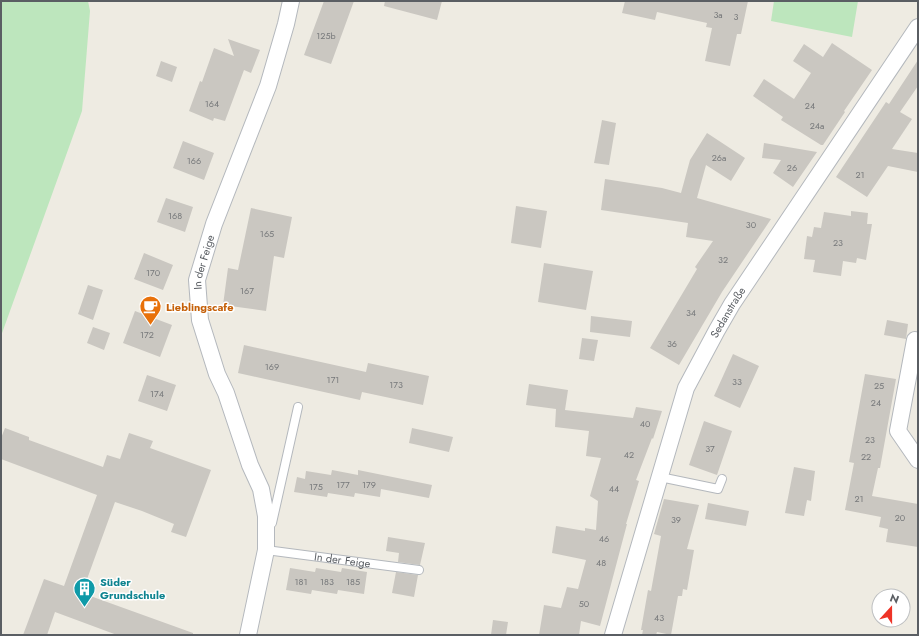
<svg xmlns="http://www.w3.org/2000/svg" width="919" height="636" font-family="Jost,sans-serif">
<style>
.green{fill:#bde6bd}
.building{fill:#cac7c1}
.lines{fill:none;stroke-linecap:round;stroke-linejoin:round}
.service-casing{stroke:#b4b8bd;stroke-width:10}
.minor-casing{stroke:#b4b8bd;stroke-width:18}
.service{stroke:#fff;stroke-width:8}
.minor{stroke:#fff;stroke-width:16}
.labels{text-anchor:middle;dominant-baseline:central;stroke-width:3;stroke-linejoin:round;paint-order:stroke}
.number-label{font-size:9px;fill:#76787a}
.street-label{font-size:11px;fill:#5a5e63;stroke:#fff}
.food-label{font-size:11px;font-weight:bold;fill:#c56008;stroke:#fff;text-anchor:start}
.culture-label{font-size:11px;font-weight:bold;fill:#0d838f;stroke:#fff;text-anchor:start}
</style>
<rect width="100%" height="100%" fill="#eeebe2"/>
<path class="green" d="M1,1H88L90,11L82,111L1,336Z
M774,1H858L852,37L771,21Z"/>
<path class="building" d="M324,1H354L331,64L304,55Z
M385,1H442L437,20L384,6Z
M625,1H748L741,34H737L730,66L705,61L712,28L706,27L707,23L657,12L655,20L622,13Z
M228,39L260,50L251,73L244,70L225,121L214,118L213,121L189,111L200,81L202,82L214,48L234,56Z
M832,43L872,70L844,111L845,112L823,145H821L781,120L783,117L753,96L764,79L794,99L811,73L793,61L804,44L823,57Z
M918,60V86L900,112L912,119L892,149L918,153V172L888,166L867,197L836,177L886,102L889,104Z
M161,61L177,67L172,82L156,76Z
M602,120L616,123L609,165L594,163Z
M707,133L745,158L731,181L706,165L697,198L771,219L722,292L679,365L650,348L697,269L695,267L713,241L686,237L688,223L601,210L605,179L662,188L681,193L690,160Z
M183,141L214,153L204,180L173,168Z
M764,143L817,152L793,187L773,173L781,160L762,158Z
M166,198L193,207L185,232L157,222Z
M516,206L547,211L541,248L511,243Z
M251,208L292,217L284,258L274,256L266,311L223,305L228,268L238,270Z
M851,211L868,213L867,224H872L866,260L857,258L856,263L843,261L841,276L813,272L815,260L804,259L807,236L812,237L814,227L821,228L824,212L851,216Z
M144,253L173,265L163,290L134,279Z
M544,263L593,271L586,310L538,302Z
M88,285L103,290L93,320L78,314Z
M135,311L172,325L160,357L123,343Z
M591,316L632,321L630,337L590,332Z
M887,320L908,324L906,339L884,335Z
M93,327L110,333L104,350L87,343Z
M582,338L598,340L594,361L579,359Z
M244,345L366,372L368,363L429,376L423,405L362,392L360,400L238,373Z
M733,354L759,366L740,408L714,396Z
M865,374L896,379L880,468H878L872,496L918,504V547L886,542L888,529L879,527L881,517L845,510L854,463L849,462Z
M147,375L176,385L167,411L138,401Z
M529,384L568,390L565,410L633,418L636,407L662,411L653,439L652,438L636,480L639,481L626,524H627L600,626L581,621L579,635H539L544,605L561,608L567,587L578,589L586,560L552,553L556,526L585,531V528L596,530L598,501L590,496L601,458L586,456L589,431L555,427L556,409L526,405Z
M704,421L732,431L717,475L689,465Z
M5,428L29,437V440L103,467L107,455L120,459L129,433L153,441L150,448L211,470L186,537L171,532L174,524L142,511L115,502L82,593L193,633V635H117L55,612L47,635H23L44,579L64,586L97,495L1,459V438Z
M412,428L453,437L449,452L409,443Z
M794,467L815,471L811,501L807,500L804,516L785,513Z
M332,470L358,475V470L432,485L429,498L381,489L380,497L355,493L354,497L328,493L327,497L294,492L297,477L305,479L306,471L331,475Z
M664,499L699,505L687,549L694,550L687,590L683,589L682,596H678L671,635L657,632L656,635H642L643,630H641L648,590L651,591L661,536L654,534Z
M708,503L749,511L746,526L705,519Z
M388,537L425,543L420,565L398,562L399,553L386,551Z
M290,568L315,572L316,568L341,572L342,568L367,572L364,594L338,590L337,594L312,590L311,594L286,590Z
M396,572L418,575L414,597L392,593Z
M493,620L508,622L506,635H491Z"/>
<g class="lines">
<defs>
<g id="service">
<path d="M660,477L718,489L722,479"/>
<path d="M272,523L298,407"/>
<path id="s1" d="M266,548V550L419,570"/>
</g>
<g id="minor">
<path d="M915,340L898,431L918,460"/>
<path id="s2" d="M248,635L266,550V516L261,489L250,465L226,393L217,374L200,320L197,280L214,224L268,86L286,24L291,1"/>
<path id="s3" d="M613,635L686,388L717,330L732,304L918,27"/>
</g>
</defs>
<use href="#service" class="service-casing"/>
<use href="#minor" class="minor-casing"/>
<use href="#service" class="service"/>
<use href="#minor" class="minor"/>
</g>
<defs>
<symbol id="cafe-pin" viewBox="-11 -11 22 30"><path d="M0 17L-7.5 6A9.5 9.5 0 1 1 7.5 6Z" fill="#e8710a" stroke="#fff"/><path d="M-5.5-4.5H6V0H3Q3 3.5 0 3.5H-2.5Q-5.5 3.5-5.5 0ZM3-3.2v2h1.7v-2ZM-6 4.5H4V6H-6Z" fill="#fff"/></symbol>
<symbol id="building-pin" viewBox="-11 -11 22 30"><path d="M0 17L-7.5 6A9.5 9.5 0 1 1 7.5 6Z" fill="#0f9aa8" stroke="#fff"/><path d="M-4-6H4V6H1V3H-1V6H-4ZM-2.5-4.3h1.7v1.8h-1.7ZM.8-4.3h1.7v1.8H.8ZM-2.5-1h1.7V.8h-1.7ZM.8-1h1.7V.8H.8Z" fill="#fff"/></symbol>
</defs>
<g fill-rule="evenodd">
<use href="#cafe-pin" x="138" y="294" width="25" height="34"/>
<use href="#building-pin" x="72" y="576" width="25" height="34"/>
</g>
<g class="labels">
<g class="number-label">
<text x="718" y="14">3a</text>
<text x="736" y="16">3</text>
<text x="326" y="35">125b</text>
<text x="212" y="103">164</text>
<text x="810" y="105">24</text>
<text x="817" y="125">24a</text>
<text x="719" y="157">26a</text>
<text x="194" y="160">166</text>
<text x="792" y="167">26</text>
<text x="860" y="174">21</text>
<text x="175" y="215">168</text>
<text x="751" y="224">30</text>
<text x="267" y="233">165</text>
<text x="838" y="242">23</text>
<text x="723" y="259">32</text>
<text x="153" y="272">170</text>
<text x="247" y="290">167</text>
<text x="691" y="312">34</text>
<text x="147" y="334">172</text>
<text x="672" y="343">36</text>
<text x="272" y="366">169</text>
<text x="333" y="379">171</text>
<text x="737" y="381">33</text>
<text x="396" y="384">173</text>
<text x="879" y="385">25</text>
<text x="157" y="393">174</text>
<text x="876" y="402">24</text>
<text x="645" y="423">40</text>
<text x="870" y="439">23</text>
<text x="710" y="448">37</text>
<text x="629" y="454">42</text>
<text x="866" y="456">22</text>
<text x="343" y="484">177</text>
<text x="369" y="484">179</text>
<text x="316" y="486">175</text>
<text x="614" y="488">44</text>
<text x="859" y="498">21</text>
<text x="900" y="517">20</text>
<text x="676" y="519">39</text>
<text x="604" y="538">46</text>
<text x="601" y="562">48</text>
<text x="301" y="581">181</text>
<text x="327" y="581">183</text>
<text x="353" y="581">185</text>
<text x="584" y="603">50</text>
<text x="659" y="617">43</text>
</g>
<g class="street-label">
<text stroke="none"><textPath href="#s2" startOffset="387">In der Feige</textPath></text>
<text stroke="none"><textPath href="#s3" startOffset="344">Sedanstraße</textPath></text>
<text stroke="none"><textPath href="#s1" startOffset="79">In der Feige</textPath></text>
</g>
<g class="food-label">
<text x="166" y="307">Lieblingscafe</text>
</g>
<g class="culture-label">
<text x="100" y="582">Süder<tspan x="100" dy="13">Grundschule</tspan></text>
</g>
</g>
<rect width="919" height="636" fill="none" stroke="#5a5e63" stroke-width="4"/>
<g transform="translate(891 608) rotate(21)"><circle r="19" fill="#ffffff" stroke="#bdbfc1"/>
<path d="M0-3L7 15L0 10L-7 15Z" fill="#ee3327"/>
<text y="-6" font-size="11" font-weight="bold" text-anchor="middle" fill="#5a5e63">N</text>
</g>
</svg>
